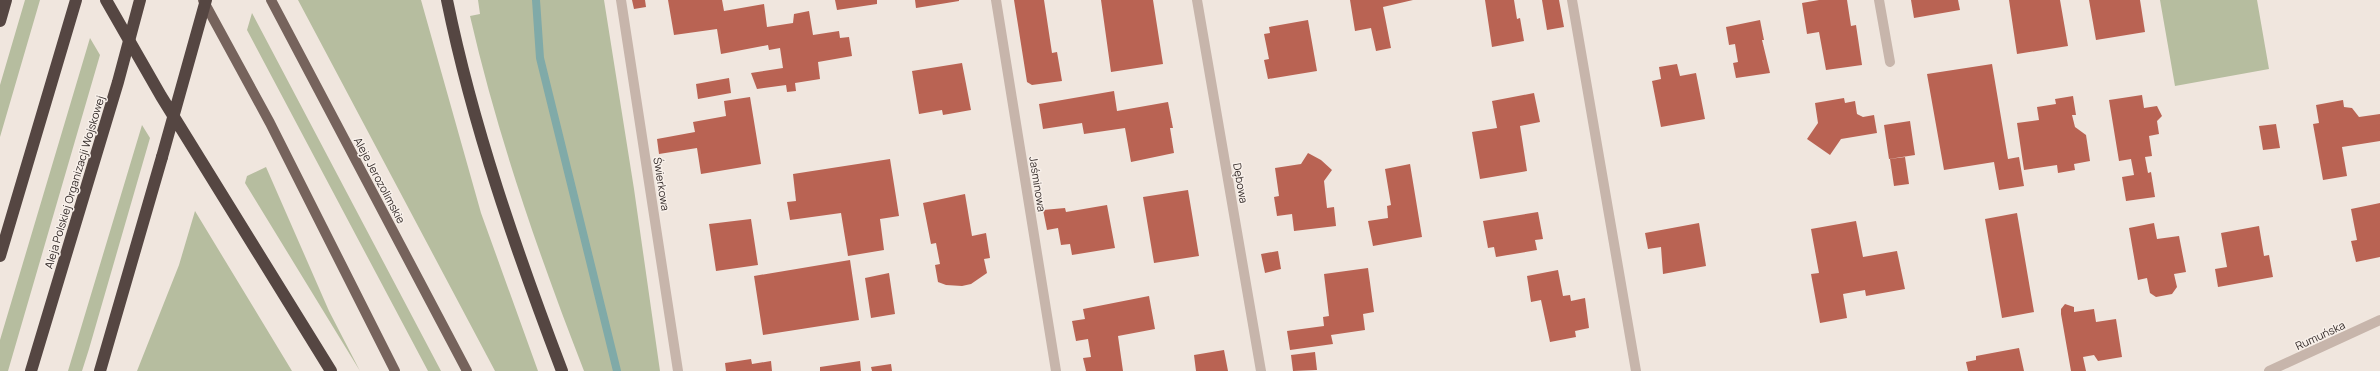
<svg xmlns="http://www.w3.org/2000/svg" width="2380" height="371" font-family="Manrope,sans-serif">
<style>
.green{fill:#b6bd9f}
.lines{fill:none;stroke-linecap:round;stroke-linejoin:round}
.stream{stroke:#80aaa8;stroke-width:8}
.building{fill:#b96353}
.minor{stroke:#c7b5ab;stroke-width:10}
.major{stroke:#76635c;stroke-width:10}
.highway{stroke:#554642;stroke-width:12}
.highway-bridge{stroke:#554642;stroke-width:12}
.labels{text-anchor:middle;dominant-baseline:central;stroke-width:3;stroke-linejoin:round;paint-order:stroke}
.street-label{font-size:11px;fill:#352c2a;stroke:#f8f0ea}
</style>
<rect width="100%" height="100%" fill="#f0e6de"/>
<path class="green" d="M25,0H40L0,137V85Z
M298,0H421L481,213L538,371H495Z
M478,0H604L634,189L660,371H584C539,255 498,138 470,16L480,14Z
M2160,0H2257L2269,69L2175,86Z
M252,13L441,371H428L247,30Z
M90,38L100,55L8,371H0V340Z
M142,125L150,138L89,349L82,371H68Z
M266,167L329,311L360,371L245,183L247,176Z
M195,211L292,371H137L179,265Z"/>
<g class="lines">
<path class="stream" d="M536,0L540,58L617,371"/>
</g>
<path class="building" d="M632,0H645L646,7L634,9Z
M668,0H722L724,11L764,4L767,27L793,23L794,14L809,11L813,35L839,31L840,38L849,37L852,56L818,62L820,79L795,83L796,91L787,92L786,85L757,89L751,73L783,68L780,48L769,50L768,45L721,54L717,29L674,35Z
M835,0H877V4L837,10Z
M915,0H959V1L916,8Z
M1014,0H1044L1052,53L1057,52L1062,81L1032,85L1027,82Z
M1101,0H1153L1163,64L1111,72Z
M1350,0H1413L1383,7L1391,48L1376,51L1371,28L1355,31Z
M1485,0H1514L1517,19L1520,18L1524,41L1492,47Z
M1542,0H1559L1564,27L1547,30Z
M1819,0H1847L1851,26L1856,25L1862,65L1826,70L1819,32L1807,34L1802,3Z
M1911,0H1958L1960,10L1914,18Z
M2009,0H2060L2068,46L2017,54Z
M2089,0H2140L2145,32L2096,40Z
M1308,20L1317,71L1268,79L1264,60L1269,59L1264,34L1270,33L1269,27Z
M1760,20L1764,40H1762L1770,73L1736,78L1733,63L1738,62L1735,44L1729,45L1726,27Z
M962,63L971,110L943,115L942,110L919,114L912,71Z
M1677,64L1680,76L1696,73L1705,119L1661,127L1652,81L1661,79L1659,67Z
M1992,64L2008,159L2019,157L2024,186L1999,190L1994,162L1944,170L1927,74Z
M729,78L731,93L698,99L696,84Z
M1114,91L1117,111L1168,102L1173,128H1170L1174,153L1131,162L1125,128L1084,134L1082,123L1043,129L1039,104Z
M1534,93L1540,122L1520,126L1527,171L1480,179L1472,132L1497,128L1492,101Z
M2142,95L2144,108L2157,106L2162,116L2157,121L2159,134L2149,136L2152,156L2145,157L2148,173L2151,172L2155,197L2126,201L2122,177L2134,175L2131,159L2119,161L2109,100Z
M2073,96L2076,115H2072L2075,127L2086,135L2090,161L2074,164L2075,170L2058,173L2057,165L2024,170L2017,123L2039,120L2037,107L2056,104L2055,99Z
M750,97L761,164L701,174L697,148L659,154L657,139L695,132L693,122L726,116L724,101Z
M1844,98L1845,103L1855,101L1857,114L1863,117L1874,115L1877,133L1841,139L1830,155L1807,139L1818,123L1815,103Z
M2343,100L2344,107L2352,108L2359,117L2380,114V141L2342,147L2347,176L2323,180L2313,124L2319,123L2316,105Z
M1910,121L1915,155L1889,159L1884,125Z
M2276,124L2280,148L2263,150L2259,126Z
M1308,153L1321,160L1332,170L1324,181L1327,208L1334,207L1336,226L1294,231L1292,214L1277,216L1274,197L1279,196L1275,168L1301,164Z
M1905,157L1909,184L1894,186L1890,159Z
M890,159L899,216L880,219L884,250L848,256L841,213L790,220L787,202L796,201L793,174Z
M1410,164L1422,237L1373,246L1368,221L1388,218L1387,206L1391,205L1385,169Z
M1188,190L1199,256L1154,263L1143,197Z
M965,194L972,236L986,233L990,258L984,259L987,273L971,284L962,286L946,285L938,282L935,265L940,264L936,243L931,244L923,203Z
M2380,203V257L2356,262L2351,241L2357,240L2351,209Z
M1107,205L1115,248L1072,255L1070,244L1061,245L1058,228L1047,230L1043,210L1065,208L1066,212Z
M1538,212L1543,239L1535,240L1537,250L1496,257L1494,247L1488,248L1483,221Z
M2017,213L2034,312L2002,318L1985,219Z
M751,219L758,265L716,271L709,224Z
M1856,221L1863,257L1897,251L1905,289L1866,296L1865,290L1843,294L1847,318L1820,323L1811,274L1819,273L1811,229Z
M1699,223L1706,266L1663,274L1661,247L1648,249L1645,233Z
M2154,223L2157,239L2179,236L2186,272L2174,274L2177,287L2172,294L2156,297L2150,293L2147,278L2138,280L2129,228Z
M2259,226L2264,256L2269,255L2273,277L2218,287L2215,269L2227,267L2221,233Z
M1278,251L1281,269L1265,273L1261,254Z
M850,260L859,320L763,335L754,276Z
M1368,268L1374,312L1363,314L1365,330L1331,335L1333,344L1290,350L1287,331L1324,326L1323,317L1329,316L1324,274Z
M1558,270L1563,296L1570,295L1571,301L1585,298L1589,328L1575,331L1576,337L1550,342L1541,300L1531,302L1527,276Z
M889,273L895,314L871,318L865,278Z
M1149,296L1155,329L1118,336L1123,371H1086L1083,358L1091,357L1088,339L1076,341L1072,321L1085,319L1083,309Z
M2065,304L2074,307V312L2094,309L2096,322L2116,319L2122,357L2098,361L2094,355L2083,357L2086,371H2071L2061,314V309Z
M2019,348L2024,371H1968L1966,362L1976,360V356Z
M1224,350L1228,371H1196L1194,355Z
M1315,352L1317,370L1293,371L1291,355Z
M751,359L752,364L771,361L772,371H726L725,363Z
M860,361L861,371H820V367Z
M891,364L892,371H872L871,367Z"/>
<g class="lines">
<path class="minor" d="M621,0L678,371
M996,0L1056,371
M1197,0L1261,371
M1572,0L1636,371
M1879,0L1890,62
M2269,371L2380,320"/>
<path class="major" d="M203,0L270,123L395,371
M271,0L467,371"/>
<path class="highway" d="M447,0C473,127 516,250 562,371
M0,21L6,0
M0,256L76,0
M31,371L118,82L140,0
M100,371L162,157"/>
<path class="highway-bridge" d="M106,0L161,96L331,371
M162,157L206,0"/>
</g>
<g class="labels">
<g class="street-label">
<text transform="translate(380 180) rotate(62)">Aleje Jerozolimskie</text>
<text transform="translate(74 182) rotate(-73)">Aleja Polskiej Organizacji Wojskowej</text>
<text transform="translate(1241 183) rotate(80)">Dębowa</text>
<text transform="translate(662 184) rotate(81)">Świerkowa</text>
<text transform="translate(1038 184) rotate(81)">Jaśminowa</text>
<text transform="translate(2320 335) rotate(-25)">Rumuńska</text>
</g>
</g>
</svg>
